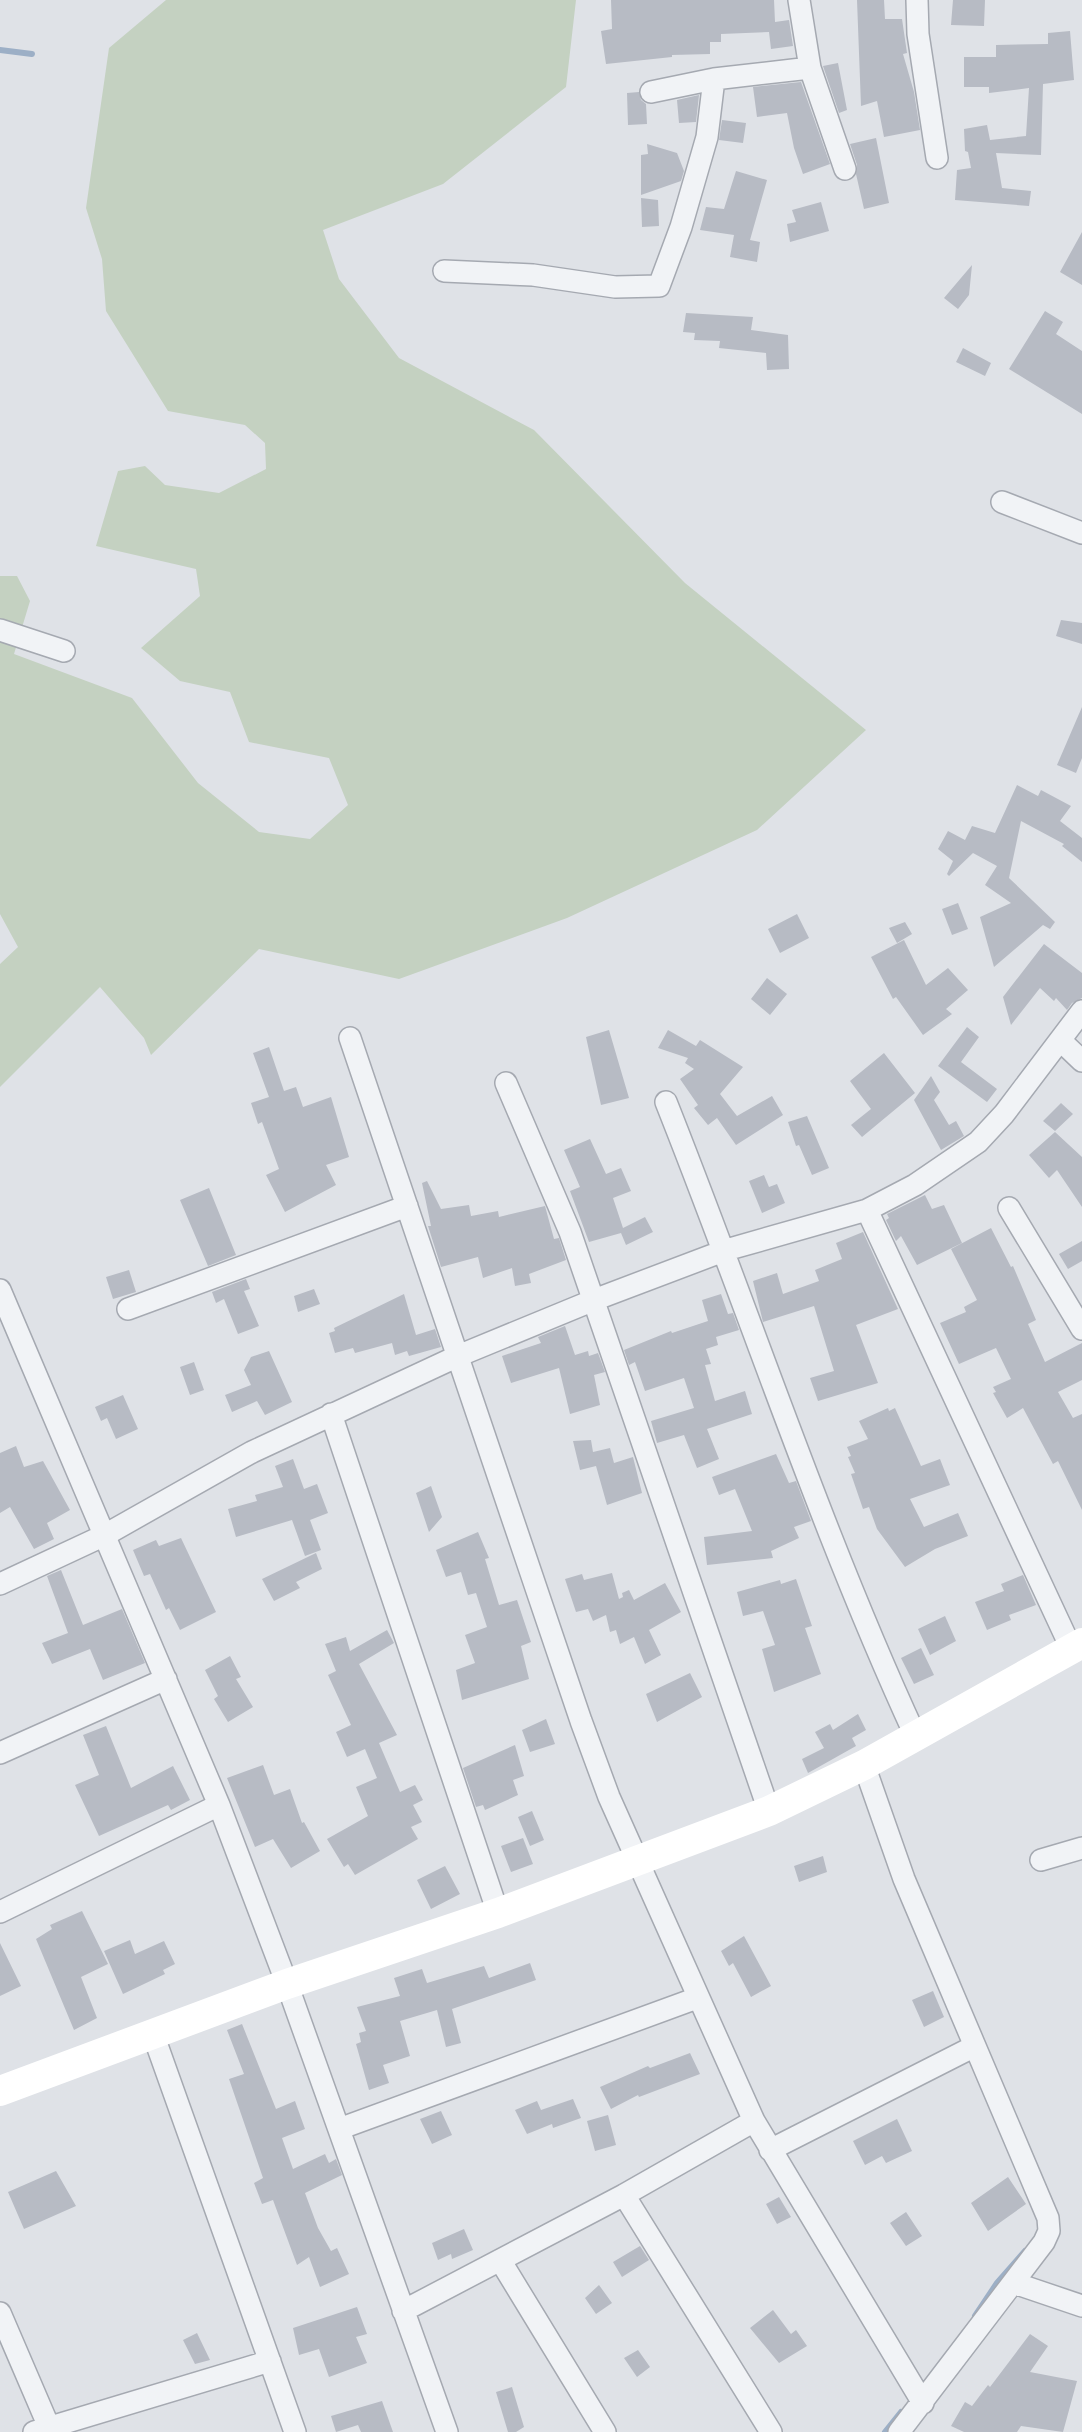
<svg xmlns="http://www.w3.org/2000/svg" width="1082" height="2432" font-family="'Sofia Sans Condensed',sans-serif">
<style>
.green{fill:#c4d1c1}
.lines{fill:none;stroke-linecap:round;stroke-linejoin:round}
.stream{stroke:#9cafc6;stroke-width:6}
.building{fill:#b7bbc4}
.street-casing{stroke:#a5a9b1;stroke-width:24}
.street{stroke:#f1f3f6;stroke-width:21}
.secondary{stroke:#fff;stroke-width:30}
</style>
<rect width="100%" height="100%" fill="#dfe2e7"/>
<path class="green" d="M166,0H576L566,87L443,184L323,230L339,279L399,358L534,430L685,583L866,730L757,830L567,918L399,979L259,949L151,1055L144,1038L100,987L0,1087V964L18,947L0,914V576H17L30,601L14,654L132,698L198,783L259,832L310,839L348,805L329,758L249,742L230,692L180,681L141,648L200,596L196,569L96,546L118,471L145,466L165,485L219,493L266,469L265,443L245,425L168,411L106,311L102,259L86,208L109,48Z"/>
<g class="lines">
<path class="stream" d="M0,50L32,54
M975,2316L997,2283L1025,2251
M885,2432L901,2412"/>
</g>
<path class="building" d="M611,0H774L775,22L789,20L793,46L771,49L769,32L721,34V42H710V54L672,55V57L606,64L601,31L612,29Z
M857,0H884L885,19H902L907,53L903,54L914,92L920,130L884,137L877,101L861,106Z
M953,0H985L984,26L951,25Z
M1070,31L1074,80L1043,84L1041,155L996,153L1002,188L1031,191L1029,206L955,200L957,170L971,168L968,152L965,151L964,129L987,125L990,140L1026,136L1029,88L989,93V87H964V57H996V45L1048,44V33Z
M838,63L847,110L839,113L823,66Z
M801,82L830,164L803,174L794,148L787,113L757,117L753,87Z
M639,92L641,100L646,104L647,124L628,125L627,93Z
M699,95L696,122L679,123L677,100Z
M722,120L746,123L743,143L719,140Z
M876,138L889,203L864,209L856,174L857,165L850,144Z
M647,144L677,153L684,171L681,181L641,195V155L648,154Z
M736,171L767,180L750,240L760,242L757,262L730,257L734,235L700,230L706,207L724,209Z
M641,198L658,200L659,226L642,227Z
M821,202L829,231L790,242L787,224L796,222L792,210Z
M1082,232V285L1060,272Z
M972,265L969,295L958,309L944,298Z
M1045,311L1063,322L1056,334L1082,351V414L1009,369Z
M686,313L753,317L751,330L788,335L789,369L767,370L766,353L719,348L720,341L694,340L695,333L683,332Z
M963,348L991,363L985,376L956,362Z
M1061,620L1082,623V644L1056,636Z
M1082,707V758L1076,773L1057,765Z
M1017,785L1038,796L1041,790L1071,806L1060,821L1082,838V862L1062,846L1064,844L1021,821L1009,878L1055,922L1050,929L1043,925L994,967L980,917L1011,903L985,885L997,866L973,853L949,876L947,874L953,861L938,849L948,831L965,840L972,826L995,833Z
M958,903L968,929L952,935L942,909Z
M797,914L809,938L780,953L768,929Z
M905,922L912,934L897,943L889,928Z
M904,940L926,985L948,968L968,990L946,1009L952,1014L923,1035L896,997L893,999L871,957Z
M1044,944L1082,973V998L1072,1003L1067,1010L1056,998L1054,1001L1040,988L1011,1025L1003,997Z
M767,978L787,994L770,1015L751,999Z
M967,1027L979,1037L961,1062L997,1089L987,1102L938,1066Z
M609,1030L629,1098L601,1105L586,1037Z
M668,1030L696,1046L700,1040L743,1067L720,1094L737,1116L772,1096L783,1115L736,1145L717,1118L708,1125L694,1108L698,1105L680,1079L694,1069L685,1063L688,1058L658,1048Z
M269,1047L284,1091L296,1087L303,1107L331,1097L349,1157L326,1165L336,1185L285,1212L266,1175L279,1169L262,1122L258,1124L251,1103L269,1097L253,1053Z
M884,1053L915,1093L862,1137L851,1125L871,1109L850,1081Z
M931,1076L940,1092L934,1100L949,1125L956,1121L964,1136L941,1150L914,1100Z
M1061,1103L1073,1114L1055,1131L1043,1121Z
M807,1116L829,1168L812,1175L799,1145L796,1146L788,1122Z
M1055,1132L1082,1157V1207L1057,1170L1049,1178L1029,1155Z
M590,1139L606,1174L621,1168L631,1191L613,1198L623,1228L645,1217L653,1232L626,1245L621,1233L589,1242L570,1191L580,1187L564,1150Z
M764,1175L769,1187L777,1184L785,1203L762,1213L749,1181Z
M427,1181L441,1209L469,1205L471,1216L498,1211L499,1217L545,1206L554,1239L559,1238L566,1260L529,1274L531,1283L515,1286L512,1268L483,1278L478,1257L441,1267L428,1226H431L422,1183Z
M209,1188L236,1255L208,1266L180,1200Z
M925,1195L932,1209L944,1205L962,1243L917,1265L901,1236L896,1241L886,1220L889,1218L887,1214Z
M991,1228L1011,1267L1013,1266L1016,1273L1036,1320L1028,1324L1045,1362L1082,1343V1380L1058,1392L1073,1418L1082,1414V1510L1058,1461L1053,1464L1023,1408L1007,1418L993,1393L996,1392L993,1387L1011,1379L996,1348L959,1364L940,1323L966,1312L964,1307L977,1300L951,1249Z
M863,1232L898,1309L856,1325L878,1383L818,1401L810,1378L834,1371L814,1306L763,1322L753,1281L777,1273L783,1294L819,1281L815,1270L842,1259L836,1243Z
M1082,1241V1261L1068,1269L1059,1254Z
M129,1270L136,1292L113,1299L106,1277Z
M246,1279L250,1289L244,1291L259,1326L238,1334L224,1299L216,1303L212,1292Z
M314,1289L320,1304L298,1312L294,1296Z
M404,1294L416,1335L435,1329L441,1347L409,1356L407,1351L395,1355L392,1343L355,1353L353,1348L335,1353L329,1333L335,1331L334,1328Z
M721,1294L728,1314L733,1313L739,1330L716,1337L718,1345L706,1349L711,1364L705,1365L715,1401L745,1391L752,1414L707,1429L719,1459L697,1468L684,1435L657,1443L651,1421L694,1408L684,1378L645,1391L635,1362L629,1365L624,1350L671,1331L672,1333L708,1321L702,1300Z
M565,1326L575,1355L588,1351L589,1356L598,1353L605,1372L594,1375L600,1405L570,1414L559,1368L511,1383L502,1356L541,1343L538,1337Z
M269,1351L292,1402L265,1415L257,1401L232,1412L225,1395L251,1385L244,1370L251,1357Z
M194,1362L204,1390L190,1395L180,1367Z
M123,1395L138,1429L116,1439L107,1418L101,1421L95,1407Z
M888,1408L889,1411L895,1408L921,1466L940,1459L950,1485L910,1499L924,1527L958,1513L968,1536L935,1549L905,1567L877,1529L869,1507L863,1509L851,1474L855,1473L848,1457L851,1456L847,1447L868,1439L859,1421Z
M591,1440L593,1452L610,1448L614,1463L633,1457L642,1493L607,1505L596,1466L580,1470L573,1441Z
M16,1446L24,1467L43,1461L70,1510L47,1523L54,1539L34,1549L10,1507L0,1513V1453Z
M776,1454L789,1483L796,1481L811,1521L794,1527L799,1538L771,1551L773,1558L707,1565L704,1537L752,1531L735,1489L719,1495L712,1477Z
M293,1459L304,1489L317,1484L328,1513L310,1520L321,1550L305,1556L292,1520L236,1537L228,1509L257,1501L255,1495L283,1487L275,1466Z
M431,1486L442,1517L429,1532L416,1493Z
M478,1532L489,1558L485,1559L499,1605L517,1600L531,1642L521,1646L529,1679L462,1700L456,1670L475,1663L465,1635L487,1627L476,1593L468,1595L461,1572L446,1577L436,1550Z
M181,1538L216,1612L180,1630L169,1608L166,1610L150,1574L144,1576L133,1550L156,1540L159,1546Z
M316,1553L322,1569L296,1582L300,1588L274,1601L262,1579Z
M61,1570L83,1625L122,1609L145,1663L103,1680L90,1649L52,1664L42,1643L68,1633L47,1576Z
M612,1573L619,1599L623,1597L622,1593L629,1590L634,1600L665,1583L681,1612L649,1630L661,1655L645,1664L634,1637L620,1644L616,1630L610,1632L606,1615L593,1621L588,1609L576,1612L565,1579L582,1574L584,1580Z
M1023,1575L1036,1605L1009,1615L1011,1620L987,1630L975,1602L1004,1591L1001,1584Z
M796,1579L812,1626L805,1628L821,1674L774,1692L762,1649L775,1645L763,1611L743,1616L737,1592L780,1580L781,1584Z
M945,1616L956,1641L930,1655L918,1629Z
M387,1630L394,1643L359,1664L397,1735L379,1743L400,1792L415,1785L423,1800L413,1805L422,1822L411,1827L418,1839L355,1875L348,1864L344,1867L327,1839L368,1816L356,1787L377,1778L365,1749L347,1757L336,1732L351,1725L328,1675L336,1671L325,1644L346,1637L350,1651Z
M921,1648L934,1675L914,1684L901,1658Z
M230,1656L241,1677L236,1679L253,1707L228,1722L214,1699L218,1696L205,1670Z
M690,1673L702,1697L657,1722L646,1694Z
M858,1714L866,1730L852,1738L856,1746L808,1773L802,1759L824,1748L815,1732L830,1724L833,1730Z
M546,1719L555,1744L530,1752L522,1730Z
M106,1726L131,1788L173,1766L190,1800L171,1810L168,1805L99,1836L75,1785L99,1775L83,1735Z
M515,1745L524,1776L513,1780L518,1795L485,1810L483,1805L476,1807L463,1768Z
M263,1765L274,1795L290,1789L302,1823L304,1822L320,1851L291,1868L273,1839L255,1847L227,1778Z
M532,1811L544,1840L530,1846L518,1817Z
M523,1838L533,1864L511,1872L501,1846Z
M823,1856L827,1872L799,1882L794,1866Z
M445,1866L460,1894L431,1909L417,1880Z
M82,1911L108,1964L81,1977L97,2018L74,2030L36,1939L52,1929L50,1925Z
M744,1936L771,1986L751,1997L733,1963L729,1966L721,1951Z
M130,1940L135,1954L164,1941L175,1964L163,1970L165,1974L123,1994L104,1951Z
M0,1943L21,1986L0,1996Z
M530,1963L536,1980L452,2009L461,2043L446,2047L437,2010L400,2021L410,2056L383,2065L389,2083L369,2090L356,2044L361,2042L359,2033L366,2031L357,2007L400,1996L394,1978L422,1969L427,1983L484,1966L489,1978Z
M933,1991L944,2017L924,2027L912,2000Z
M242,2024L276,2109L295,2101L305,2129L282,2138L293,2169L325,2154L329,2163L336,2159L342,2175L305,2193L318,2228L331,2251L337,2248L349,2274L320,2287L309,2257L297,2265L273,2200L262,2204L254,2183L263,2178L229,2079L244,2074L227,2030Z
M690,2053L700,2074L639,2097L638,2095L611,2109L600,2087L648,2066L650,2068Z
M573,2099L581,2118L553,2128L552,2124L527,2134L515,2110L537,2101L541,2110Z
M441,2111L452,2135L432,2144L420,2119Z
M608,2115L616,2145L595,2151L587,2121Z
M897,2119L912,2151L886,2163L882,2156L865,2165L853,2141Z
M56,2171L76,2206L24,2229L8,2192Z
M1008,2177L1026,2204L988,2231L971,2203Z
M779,2197L791,2217L777,2224L766,2204Z
M906,2212L922,2236L906,2246L890,2223Z
M464,2229L473,2250L452,2259L451,2254L438,2260L432,2243Z
M640,2246L649,2260L622,2277L613,2262Z
M599,2285L612,2303L596,2314L585,2298Z
M357,2307L367,2334L356,2337L367,2363L329,2377L319,2349L299,2355L293,2328Z
M773,2310L791,2334L796,2330L807,2346L779,2363L750,2328Z
M197,2333L210,2360L195,2364L183,2340Z
M1030,2334L1048,2346L1030,2372L1077,2381L1063,2432L1021,2426L1017,2432H964L951,2426L965,2402L972,2406L988,2385L990,2387Z
M638,2350L650,2367L637,2377L624,2358Z
M512,2387L524,2427L516,2432H508L496,2392Z
M382,2401L393,2432H361L358,2425L336,2432L331,2416Z"/>
<g class="lines">
<defs>
<path id="street" d="M799,0L810,68L845,169
M917,0L918,34L937,158
M651,92L714,79L810,68
M444,271L533,275L615,287L659,286L681,227L707,137L714,79
M1002,502L1082,533
M0,630L64,651
M350,1038L581,1721L609,1797L754,2121L923,2403
M1060,1040L1082,1061
M506,1083L570,1232L769,1811
M666,1102C750,1313 820,1529 915,1735
M1009,1208L1082,1329
M867,1210L1071,1648
M0,1290L219,1805L287,1984L447,2432
M128,1309L407,1206
M331,1414L498,1913
M0,1584L105,1535L252,1452L458,1356L594,1300L726,1250L867,1210L915,1185L978,1142L1004,1114L1082,1011
M0,1753L166,1679
M864,1765L904,1879L1048,2218L1049,2231L1044,2242L899,2432
M1041,1860L1082,1848
M0,1912L219,1805
M153,2034L295,2432
M339,2129L697,1998
M770,2150L973,2047
M624,2195L771,2432
M500,2260L605,2432
M1014,2283L1082,2306
M403,2311L624,2195L754,2121
M0,2313L49,2427
M34,2432L270,2361"/>
</defs>
<use href="#street" class="street-casing"/>
<use href="#street" class="street"/>
<path class="secondary" d="M0,2091L287,1984L498,1913L769,1811L864,1765L1082,1643"/>
</g>
</svg>
